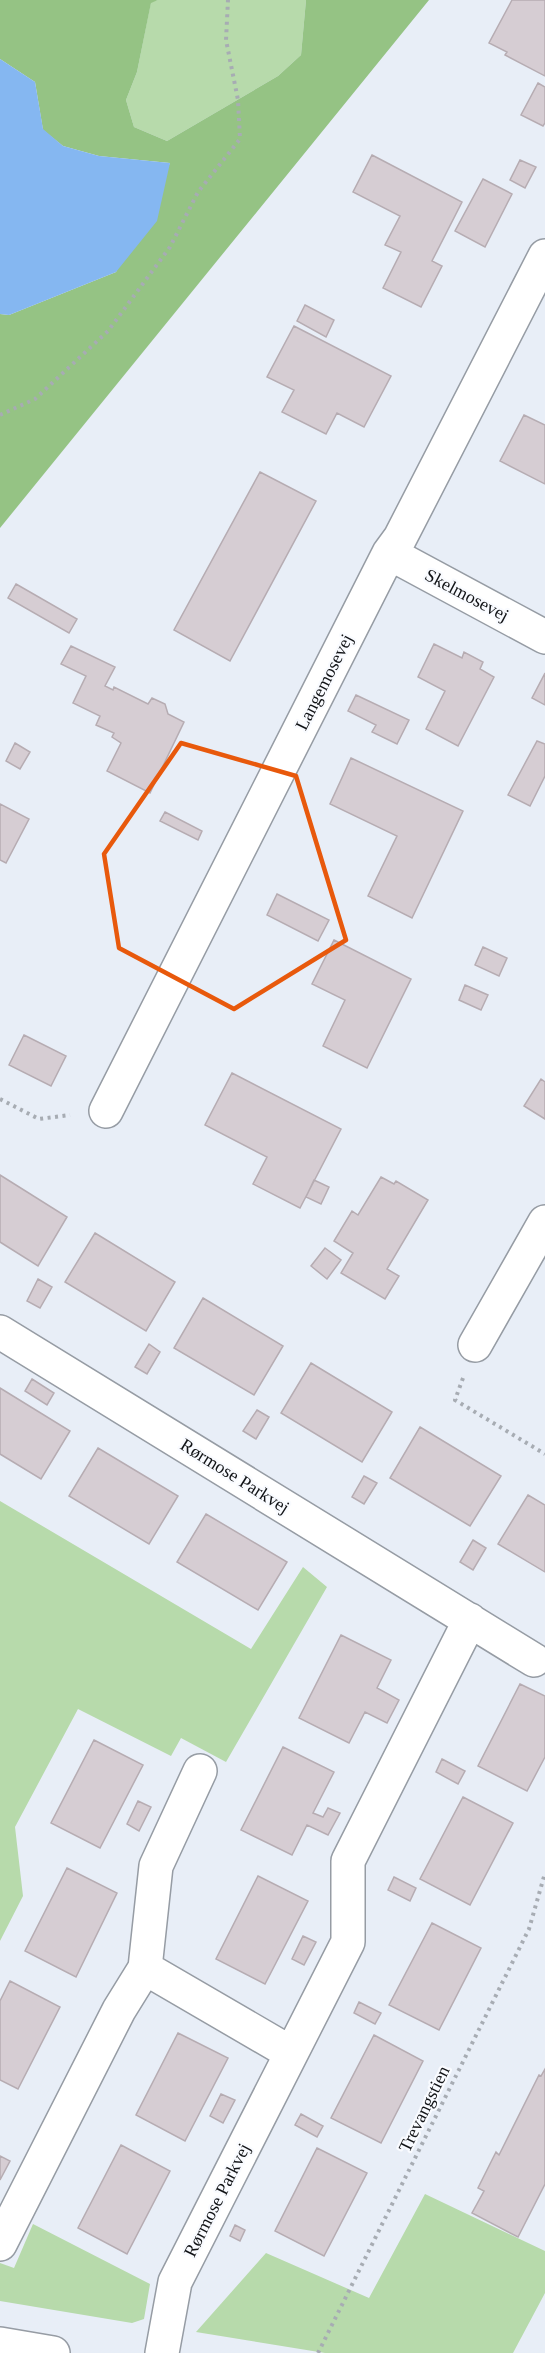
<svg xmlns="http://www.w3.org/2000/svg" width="545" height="2353" font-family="Georgia,serif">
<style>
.green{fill:#b7daab}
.forest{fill:#95c384}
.water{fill:#85b7f1}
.building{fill:#d6cdd3;stroke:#b6acb2;stroke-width:1.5}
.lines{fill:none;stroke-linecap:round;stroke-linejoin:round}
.minor-casing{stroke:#969ca4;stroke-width:36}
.path{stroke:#a7acb3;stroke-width:4;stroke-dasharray:3 4.5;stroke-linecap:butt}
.minor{stroke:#fff;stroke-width:33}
.marked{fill:none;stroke:#e8590c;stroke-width:4.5;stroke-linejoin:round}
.labels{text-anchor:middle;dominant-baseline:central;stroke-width:4.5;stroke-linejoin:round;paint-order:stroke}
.street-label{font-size:18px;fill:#111316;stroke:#f9fbff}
</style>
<rect width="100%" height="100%" fill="#e8eef7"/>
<path class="green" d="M158,0H306L301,55L278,76L167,141L134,127L126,100L137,72L151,2Z
M0,1501L251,1649L303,1567L327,1587L226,1762L181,1738L171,1756L78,1709L15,1827L23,1896L0,1941Z
M425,2194L545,2251V2293L513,2353H325L196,2332L266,2253L369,2298Z
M33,2224L150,2284L144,2319L132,2323L0,2301V2263L14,2268Z"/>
<path class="forest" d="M0,0H158L151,3L137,72L126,100L134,127L167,141L278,76L301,55L306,0H429L0,528V314L9,315L116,272L170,163L99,156L63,146L43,130L35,82L0,59Z"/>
<path class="water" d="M0,59L35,82L43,129L63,146L99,156L170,163L157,221L116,272L9,315L0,314Z"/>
<path class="building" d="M512,0H545V76L505,55L507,52L489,43Z
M538,83L545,87V123L543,126L521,115Z
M372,155L462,202L432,261L442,266L421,307L383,288L401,252L385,245L400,216L353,192Z
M520,160L536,167L525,188L510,180Z
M483,179L512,194L485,247L455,231Z
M305,305L334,320L326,337L297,321Z
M294,326L391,376L364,427L337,413L326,434L282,412L294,390L267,377Z
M524,415L545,425V484L500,461Z
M260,472L316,501L230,661L174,630Z
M16,584L77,619L69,633L8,598Z
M434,644L462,658L464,652L483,662L480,669L494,677L458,746L426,729L445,691L418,677Z
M71,646L115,667L105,686L113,690L114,687L148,704L152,698L165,704L168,714L184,722L150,793L107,771L121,743L112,737L114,733L96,725L100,716L73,703L86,676L61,664Z
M545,673V705L532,698Z
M356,695L409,720L397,744L372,732L376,725L348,711Z
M537,741L545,744V776L530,806L508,795Z
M15,743L30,752L20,769L6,761Z
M351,758L463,811L412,918L368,896L397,836L330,804Z
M0,804L29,819L6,863L0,860Z
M165,812L202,831L198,840L160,821Z
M277,894L329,920L318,941L267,915Z
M334,940L411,979L367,1068L323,1046L345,1000L312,984Z
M483,947L507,958L499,976L475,965Z
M465,985L488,995L481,1010L459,1000Z
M24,1035L66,1056L51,1086L9,1065Z
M232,1073L341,1129L300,1208L253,1184L267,1157L205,1125Z
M541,1079L545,1082V1119L524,1106Z
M0,1175L67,1217L38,1266L0,1242Z
M381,1177L394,1184L396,1181L428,1200L387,1269L399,1276L385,1299L341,1273L353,1253L334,1241L352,1211L358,1215Z
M314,1180L329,1187L321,1204L306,1197Z
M95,1233L175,1282L146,1331L65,1282Z
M325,1248L341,1260L327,1279L311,1266Z
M38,1279L52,1287L40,1308L27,1301Z
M203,1298L283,1346L254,1395L174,1348Z
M149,1344L160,1352L147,1374L135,1367Z
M311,1363L392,1412L362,1462L281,1413Z
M32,1379L54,1393L47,1405L25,1391Z
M0,1388L70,1431L41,1479L0,1454Z
M257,1410L269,1417L256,1439L243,1431Z
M420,1427L501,1476L470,1526L390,1478Z
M98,1448L178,1496L149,1544L69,1496Z
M364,1476L377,1483L364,1504L352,1497Z
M528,1495L545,1505V1572L498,1544Z
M206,1514L287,1562L258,1610L177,1562Z
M473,1540L486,1548L473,1570L460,1562Z
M341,1635L391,1660L377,1688L399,1700L387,1723L365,1712L349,1743L299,1718Z
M520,1684L545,1696V1757L527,1791L478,1766Z
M94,1740L143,1765L100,1848L51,1823Z
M283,1747L334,1772L313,1813L323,1817L328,1808L340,1813L328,1835L307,1825L292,1855L241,1830Z
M442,1759L465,1771L458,1784L436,1772Z
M463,1797L513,1823L470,1905L420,1879Z
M138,1801L151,1807L139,1831L127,1824Z
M67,1868L117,1893L76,1977L25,1951Z
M258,1876L308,1901L265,1984L216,1959Z
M394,1877L416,1888L410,1901L388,1890Z
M432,1923L481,1948L439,2030L389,2005Z
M303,1936L316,1942L304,1965L292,1959Z
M10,1981L60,2007L18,2089L0,2080V2001Z
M359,2002L381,2013L375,2024L354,2013Z
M178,2033L228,2058L185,2141L136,2115Z
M374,2035L423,2061L381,2143L331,2118Z
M545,2069V2184L518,2237L472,2213L484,2191L478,2188L496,2152L499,2155L539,2075L541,2076Z
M221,2094L235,2100L223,2123L210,2116Z
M301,2114L323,2126L317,2137L295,2125Z
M121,2145L170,2171L127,2254L78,2228Z
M317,2148L367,2173L324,2256L275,2231Z
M0,2156L10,2161L0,2180Z
M235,2225L245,2230L240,2241L230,2236Z"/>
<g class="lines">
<defs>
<path id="minor" d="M389,553L545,637
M106,1111L389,553L400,538L545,256
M0,1332L534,1660
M475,1345L545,1222
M145,1968L291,2053
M0,2244L119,2010L145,1968L156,1866L200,1771
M0,2344L53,2353
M162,2353L175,2282L348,1942V1861L470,1620"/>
</defs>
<use href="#minor" class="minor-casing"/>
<path class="path" d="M0,415L35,399L108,331L170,247L198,192L240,139L238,100L226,40L228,0
M0,1099L39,1119L70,1115
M463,1378L455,1400L545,1454
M318,2353L529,1929L545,1873"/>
<use href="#minor" class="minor"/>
</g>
<path class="marked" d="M181,743L296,776L346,940L234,1009L119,948L104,854Z"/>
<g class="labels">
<g class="street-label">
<text transform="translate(467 595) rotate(28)">Skelmosevej</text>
<text transform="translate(324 682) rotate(-63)">Langemosevej</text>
<text transform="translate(235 1476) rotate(32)">Rørmose Parkvej</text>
<text transform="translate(424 2109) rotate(-64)">Trevangstien</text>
<text transform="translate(217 2200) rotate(-63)">Rørmose Parkvej</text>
</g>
</g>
</svg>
